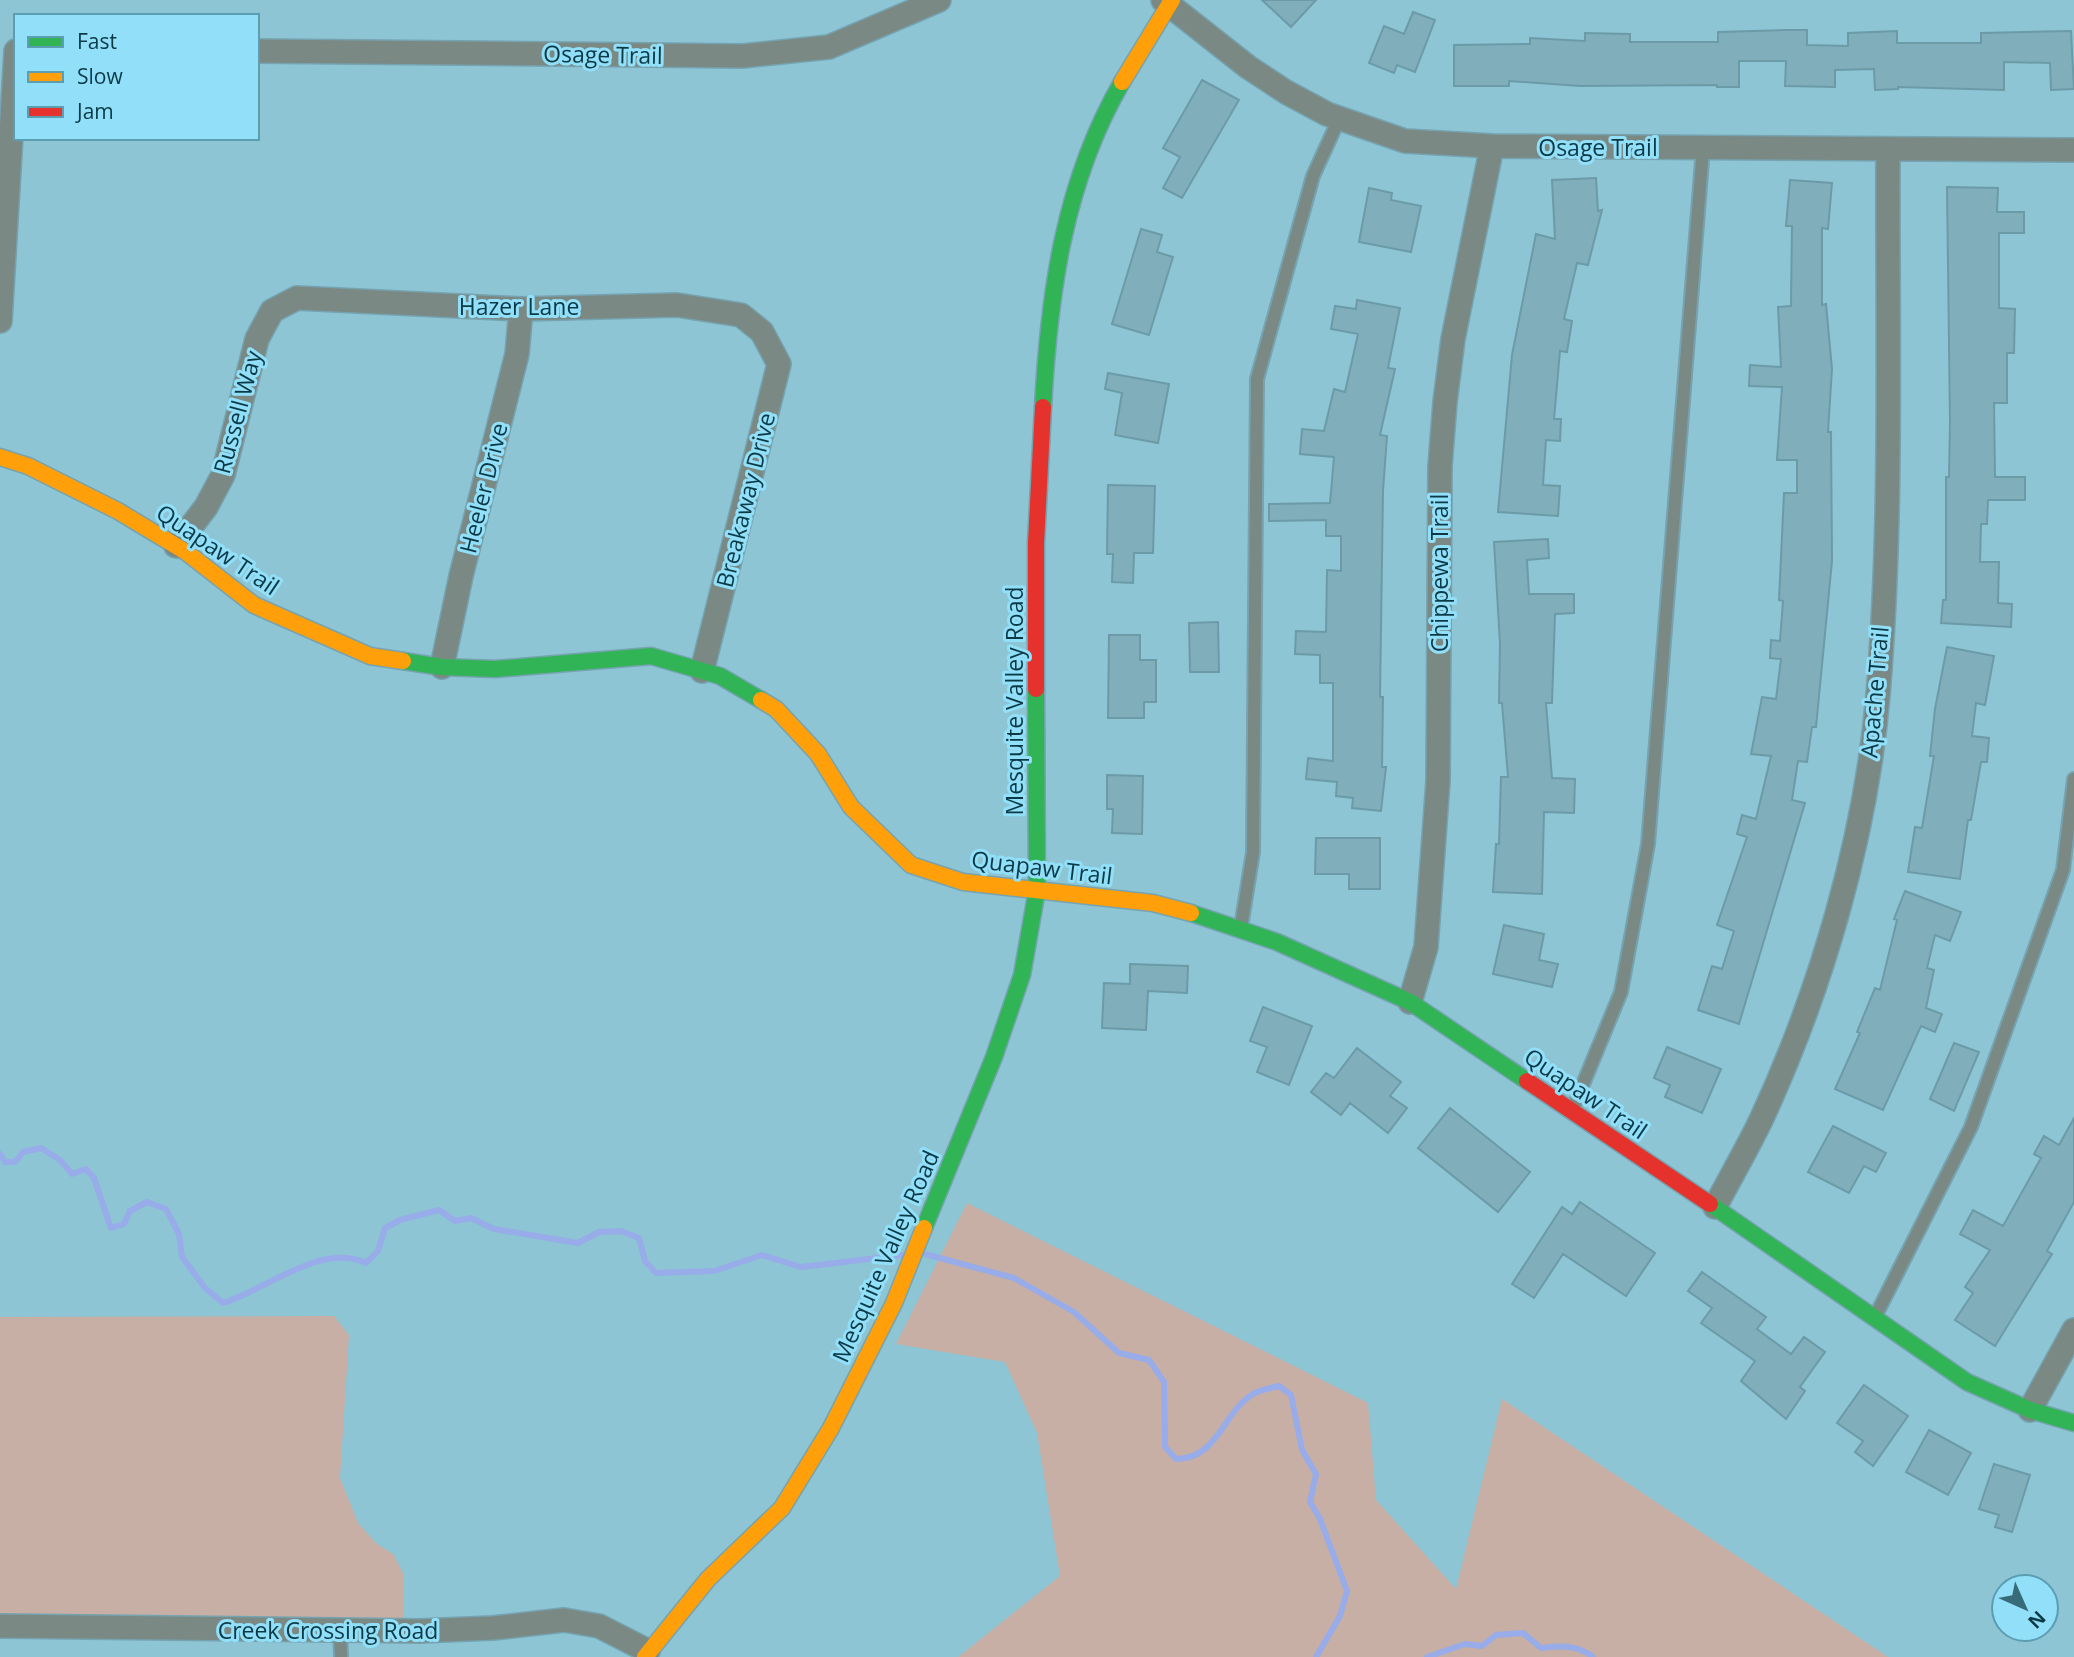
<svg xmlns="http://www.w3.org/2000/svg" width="2074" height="1657" font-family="'Open Sans',sans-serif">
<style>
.green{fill:#c7afa5}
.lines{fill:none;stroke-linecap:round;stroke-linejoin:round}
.stream{stroke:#97ace8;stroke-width:6}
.building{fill:#81aebb;stroke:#6b9ba7;stroke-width:2}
.lane-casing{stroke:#76a3b0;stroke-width:16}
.street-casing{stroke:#76a3b0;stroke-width:26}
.fast-casing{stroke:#76a3b0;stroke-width:19}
.slow-casing{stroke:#76a3b0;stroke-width:19}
.jam-casing{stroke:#76a3b0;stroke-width:19}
.lane{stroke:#7a8984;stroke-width:12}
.street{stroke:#7a8984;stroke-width:23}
.fast{stroke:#30b455;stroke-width:16}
.slow{stroke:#ff9f0a;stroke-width:16}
.jam{stroke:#e5322d;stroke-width:16}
.labels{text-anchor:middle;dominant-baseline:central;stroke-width:6;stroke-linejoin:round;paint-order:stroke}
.street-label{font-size:23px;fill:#0b3a46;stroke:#91dff8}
</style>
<rect width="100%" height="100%" fill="#8dc5d5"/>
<path class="green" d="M967,1203L1368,1403L1376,1500L1456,1589L1502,1399L1888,1657H958L1060,1576L1037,1433L1005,1362L896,1344Z
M334,1316L349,1335L340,1478L358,1523L377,1544L393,1554L403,1573V1619L0,1614V1317Z"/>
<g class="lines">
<path class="stream" d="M0,1154L5,1162H15L23,1152L41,1148L60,1160L72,1174L86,1169L94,1178L111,1228L124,1224L130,1211L147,1202L166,1209L179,1234L182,1257L205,1288L223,1303C268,1289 321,1242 366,1263L378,1251L385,1228L400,1220L439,1210L455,1221L471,1218L494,1229L578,1243L599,1232L621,1231L639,1238L645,1261L656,1273L714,1271L762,1255L801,1267L903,1255
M925,1254L1014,1278L1074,1312L1119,1353L1149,1360L1164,1382L1165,1447L1176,1459C1218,1459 1222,1413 1253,1394C1259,1390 1271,1388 1279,1386L1291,1395L1302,1450L1316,1474L1310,1502L1320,1519L1347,1591L1340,1616L1316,1657
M1427,1657L1465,1644L1482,1646L1496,1635L1523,1633L1541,1648C1560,1646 1577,1644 1593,1657"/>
</g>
<path class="building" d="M1262,0H1316L1291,27Z
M1413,12L1435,20L1415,72L1397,65L1394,73L1369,63L1384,26L1404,34Z
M1786,30H1807V45L1848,46V33L1897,31V43H1981V33L2071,31L2074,89L2051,90L2050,63L2004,62V90L1898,87V89L1875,90L1874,69L1835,70V87L1785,86L1786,61H1739V87H1717V85L1580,86L1509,81V86H1454V45L1530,44V38L1585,41V33L1630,34V42H1718V32Z
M1202,80L1239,100L1182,198L1163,188L1180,157L1163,148Z
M1596,178L1598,211L1602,210L1588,265L1577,263L1564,319L1572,321L1567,352L1560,351L1554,419H1561L1560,441L1546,440L1543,485L1560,486L1558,516L1498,512L1512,355L1536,234L1555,239L1552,180Z
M1790,180L1832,183L1828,229L1822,228V305L1826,304L1832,369L1828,432H1831L1832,561L1816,727H1812L1807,762L1798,761L1792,800L1805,803L1739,1024L1698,1010L1712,966L1722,969L1734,931L1717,925L1747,837L1737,834L1742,815L1756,819L1771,756L1751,754L1762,697L1776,699L1781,659L1770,658L1771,640L1780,641L1783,601L1779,600L1784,493H1797V460H1777L1782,387L1749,386L1750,365L1781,367L1778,307L1791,306L1792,226H1786Z
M1947,187L1998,188L1997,212H2024V233H1999V308L2015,309L2014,353H2007V403H1994L1995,477H2025V500H1988L1987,524H1981L1980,562H1999L1998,603L2012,604L2011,627L1941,623L1943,600H1946V477H1949L1950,423Z
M1369,188L1392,193L1391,200L1421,206L1411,252L1359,242Z
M1141,229L1162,235L1157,252L1173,257L1149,335L1112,324Z
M1357,300L1400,308L1388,368L1395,369L1380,435L1387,436L1383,491L1380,697H1383L1382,767H1386L1381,811L1352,808L1353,798L1336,796L1337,782L1306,779L1308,758L1333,761V683H1320V655L1295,654L1296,631L1326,632L1327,570L1341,571V536H1326V520L1269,521V504L1330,503L1334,457L1300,454L1302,429L1324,431L1334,389L1345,392L1358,334L1331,329L1335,306L1356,309Z
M1108,373L1169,384L1158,443L1115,435L1122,393L1105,389Z
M1108,485L1155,486L1153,553H1134L1133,583L1112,582L1113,554H1107Z
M1548,539L1549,558L1527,560L1529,594H1574V613L1555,614L1552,703H1546L1552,778L1575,779L1574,813L1544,812L1542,894L1493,892L1496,844H1499L1501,777H1508L1502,703H1499L1500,644L1494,542Z
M1218,622L1219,672H1190L1189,623Z
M1109,635H1140V660H1156V702H1144V718H1108Z
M1947,647L1994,656L1985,705L1976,703L1972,736L1989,738L1987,762H1981L1971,820H1968L1960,879L1908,872L1915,827L1922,828L1934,756H1930L1935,709Z
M1107,775L1143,776L1142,834L1112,833L1113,809H1107Z
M1316,838H1380V889H1349V874H1315Z
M1905,891L1961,912L1950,941L1935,935L1927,968L1934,970L1926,1008L1942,1014L1935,1032L1921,1026L1883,1110L1835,1089L1860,1033L1857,1032L1875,988L1880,990L1897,920L1894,919Z
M1504,925L1544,934L1539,960L1558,964L1552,987L1493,974Z
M1130,964L1188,966L1187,993L1148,991L1146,1030L1102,1028L1104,983L1130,984Z
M1263,1007L1312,1026L1289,1085L1257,1072L1267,1047L1250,1041Z
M1954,1043L1979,1052L1954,1111L1930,1099Z
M1667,1047L1721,1069L1702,1113L1665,1097L1670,1085L1654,1078Z
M1357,1048L1401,1082L1390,1096L1407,1108L1388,1133L1350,1103L1341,1115L1311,1092L1326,1073L1334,1078Z
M1450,1108L1530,1172L1498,1212L1418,1148Z
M2074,1118V1202L2047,1251L2052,1254L1995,1346L1955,1320L1973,1293L1965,1287L1990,1250L1960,1234L1973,1210L2003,1226L2041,1158L2034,1154L2044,1136L2059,1145Z
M1833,1126L1886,1153L1876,1172L1864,1166L1849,1193L1808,1172Z
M1580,1202L1655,1253L1626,1296L1563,1254L1534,1298L1512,1284L1562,1207L1572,1214Z
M1702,1272L1766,1317L1757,1329L1791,1354L1804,1337L1825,1352L1800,1387L1805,1391L1786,1419L1741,1381L1755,1361L1701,1323L1712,1308L1688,1291Z
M1864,1385L1908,1416L1873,1466L1855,1452L1863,1441L1837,1423Z
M1929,1430L1971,1453L1948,1495L1906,1472Z
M1994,1464L2030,1475L2012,1532L1995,1527L1999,1515L1979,1509Z"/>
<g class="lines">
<defs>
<path id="lane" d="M1241,927L1253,852L1257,379L1313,176L1339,119
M1572,1111L1621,992L1648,844L1703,148
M1875,1317L1971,1127L2063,870L2074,779
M340,1631L341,1657"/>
<path id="street" d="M1163,0L1248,67L1286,92L1327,114L1405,141L1492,146L2074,150
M257,51L743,56L829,47L939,0
M0,321L16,51
M176,546L206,507L223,475L257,339L272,311L297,298L521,309L677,305L741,315L762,332L779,364L702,671
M442,667L461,576L517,354L521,309
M1410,1002L1426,947L1438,781L1440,466L1445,402L1453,339L1492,146
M1715,1207C1730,1178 1747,1149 1761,1120C1821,991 1866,837 1878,695C1893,514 1887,330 1888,149
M2030,1410L2074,1330
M0,1626L419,1631L493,1628L564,1620L599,1626L648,1651"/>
<path id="fast" d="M1043,407C1049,293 1064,182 1122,82
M403,661L442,667L495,669L651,656L720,676L761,700
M1191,913L1277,942L1410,1002L1527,1081
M1710,1204L1967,1382L2030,1410L2074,1423
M924,1228L994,1057L1022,975L1037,890L1036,689"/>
<path id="slow" d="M1122,82L1172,0
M0,457L28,466L118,511L186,552L254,605L370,656L403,661
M761,700L776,709L818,754L851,807L911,865L963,882L1153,903L1191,913
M645,1657L708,1579L782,1508L831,1428L894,1303L924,1228"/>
<path id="jam" d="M1036,689V543L1043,407
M1527,1081L1710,1204"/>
</defs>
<use href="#lane" class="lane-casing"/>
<use href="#street" class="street-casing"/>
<use href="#fast" class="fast-casing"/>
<use href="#slow" class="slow-casing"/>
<use href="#jam" class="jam-casing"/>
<use href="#lane" class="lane"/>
<use href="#street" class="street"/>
<use href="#fast" class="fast"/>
<use href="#slow" class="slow"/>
<use href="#jam" class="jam"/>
</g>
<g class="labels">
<g class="street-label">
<text transform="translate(603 54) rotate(1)">Osage Trail</text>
<text x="1598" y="147">Osage Trail</text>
<text x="519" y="306">Hazer Lane</text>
<text transform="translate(237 412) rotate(-75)">Russell Way</text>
<text transform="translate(483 488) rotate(-76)">Heeler Drive</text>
<text transform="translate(745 500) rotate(-76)">Breakaway Drive</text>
<text transform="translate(218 549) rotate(34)">Quapaw Trail</text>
<text transform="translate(1439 573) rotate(-90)">Chippewa Trail</text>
<text transform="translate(1874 692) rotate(-85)">Apache Trail</text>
<text transform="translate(1014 701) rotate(-90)">Mesquite Valley Road</text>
<text transform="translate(1042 867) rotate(7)">Quapaw Trail</text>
<text transform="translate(1586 1093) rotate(34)">Quapaw Trail</text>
<text transform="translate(885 1256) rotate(-66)">Mesquite Valley Road</text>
<text x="328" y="1630">Creek Crossing Road</text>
</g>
</g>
<rect x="14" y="14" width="245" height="126" fill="#91dff8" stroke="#5b9db1" stroke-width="2"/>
<rect x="28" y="37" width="35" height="10" fill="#30b455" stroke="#5b9db1" stroke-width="2"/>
<text x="77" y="49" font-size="21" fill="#0b3a46">Fast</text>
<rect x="28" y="72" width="35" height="10" fill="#ff9f0a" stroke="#5b9db1" stroke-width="2"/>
<text x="77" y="84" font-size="21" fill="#0b3a46">Slow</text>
<rect x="28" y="107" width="35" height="10" fill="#e5322d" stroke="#5b9db1" stroke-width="2"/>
<text x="77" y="119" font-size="21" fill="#0b3a46">Jam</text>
<g transform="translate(2025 1608) rotate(135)"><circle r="33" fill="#91dff8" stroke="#5b9db1" stroke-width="2"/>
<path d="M0-5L12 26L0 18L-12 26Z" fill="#386b78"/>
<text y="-10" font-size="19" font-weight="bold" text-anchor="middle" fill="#0b3a46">N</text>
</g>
</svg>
